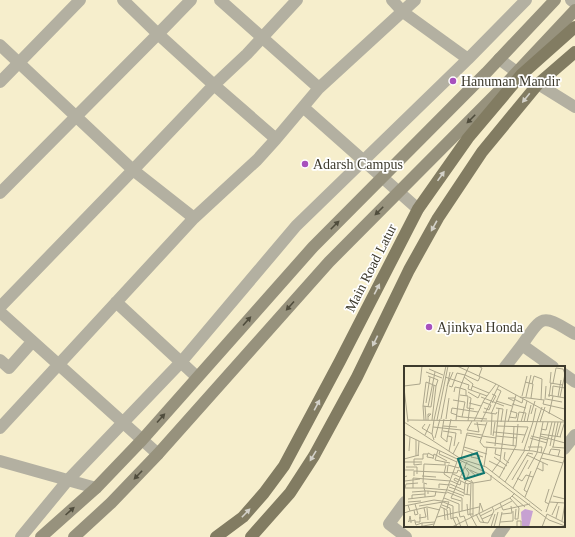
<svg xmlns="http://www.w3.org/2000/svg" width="575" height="537" font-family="Georgia,serif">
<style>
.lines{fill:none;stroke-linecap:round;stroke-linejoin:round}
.street{stroke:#b3b0a1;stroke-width:12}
.secondary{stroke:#97927d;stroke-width:12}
.primary{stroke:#827c62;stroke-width:12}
.oneway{fill:#d3d1c8}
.oneway2{fill:#4f4c3c}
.poi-dot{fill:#a750bd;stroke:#fff;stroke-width:1.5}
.labels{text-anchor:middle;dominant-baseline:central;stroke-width:3.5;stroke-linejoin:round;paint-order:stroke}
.poi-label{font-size:14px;fill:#3d3a2c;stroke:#fff;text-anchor:start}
.street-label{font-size:14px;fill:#3d3a2c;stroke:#fff}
.inset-road{fill:none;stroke:#aca68c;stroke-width:1}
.view{fill:#0f766e;fill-opacity:0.15;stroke:#0f766e;stroke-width:2}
.inset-edge{fill:none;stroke:#3d3a2c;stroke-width:2}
</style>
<rect width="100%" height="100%" fill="#f6eecc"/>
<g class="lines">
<path class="street" d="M123,0L158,34L191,0
M220,0L319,88L303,107L418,209
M392,0L403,12L468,59
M571,0L575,3
M0,45L133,170L214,85L276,139L303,107
M499,59L521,75
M0,82L80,0
M538,84L575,107
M319,88L415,0
M0,193L158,34L214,85L247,54L297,0
M116,302L197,377
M0,307L133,170L194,218L257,160L276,139
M0,312L158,454
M522,345C544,313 542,315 575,334
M0,360L9,368L32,342
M505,367L522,345L553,367
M564,374L575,382
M0,428L194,218
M564,449L575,435
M0,461L96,488
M405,502L389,524L406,537
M21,537L68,480L182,361L296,226L468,59L526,0
M497,537L505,526"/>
<path class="secondary" d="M41,537L96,488L142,440L313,247L486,73L555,0
M74,537L111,503L158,454L329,262L502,88L575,10"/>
<path class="primary" d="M216,537L243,517L264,493L284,466L340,361L418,209L468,138L521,75L575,27
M251,537L290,493L314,456L357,377L409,270L438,218L482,152L538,84L575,52"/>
</g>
<defs><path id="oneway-solid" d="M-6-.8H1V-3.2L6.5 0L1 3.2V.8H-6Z"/></defs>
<g class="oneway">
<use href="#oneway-solid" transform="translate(526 98) rotate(129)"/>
<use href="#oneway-solid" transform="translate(441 176) rotate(-55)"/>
<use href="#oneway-solid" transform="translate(434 226) rotate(119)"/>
<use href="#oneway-solid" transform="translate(377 289) rotate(-63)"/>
<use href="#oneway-solid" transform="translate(375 341) rotate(116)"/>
<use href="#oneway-solid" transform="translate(317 405) rotate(-62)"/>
<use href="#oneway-solid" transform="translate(313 456) rotate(121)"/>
<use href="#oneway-solid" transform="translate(246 513) rotate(-46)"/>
</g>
<g class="oneway2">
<use href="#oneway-solid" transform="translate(471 119) rotate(135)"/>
<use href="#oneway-solid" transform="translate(379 211) rotate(135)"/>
<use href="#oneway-solid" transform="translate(335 225) rotate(-45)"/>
<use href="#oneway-solid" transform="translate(290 306) rotate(132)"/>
<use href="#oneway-solid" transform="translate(247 321) rotate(-48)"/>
<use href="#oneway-solid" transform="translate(161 418) rotate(-48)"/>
<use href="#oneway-solid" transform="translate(138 475) rotate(134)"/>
<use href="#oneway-solid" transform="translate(70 511) rotate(-42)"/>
</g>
<g class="poi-dot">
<circle cx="453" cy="81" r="4"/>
<circle cx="305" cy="164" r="4"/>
<circle cx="429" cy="327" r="4"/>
</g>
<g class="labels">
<g class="poi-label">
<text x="461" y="81">Hanuman Mandir</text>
<text x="313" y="164">Adarsh Campus</text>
<text x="437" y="327">Ajinkya Honda</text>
</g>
<g class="street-label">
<text transform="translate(371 268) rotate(-63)">Main Road Latur</text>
</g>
</g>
<g transform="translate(404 366)">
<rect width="161" height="161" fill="#f6eecc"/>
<path d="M121,143L129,145L125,161H118L117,146Z" fill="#c7a1d2"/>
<path class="inset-road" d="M53,0L92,18L160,55M65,0L61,9L74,15L76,11M74,0L78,2L75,10M25,3L39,9M22,6L38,12M147,6L146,17L159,19M41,11L65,19L64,23L83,30M60,11L69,18L67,24M121,16L129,18L127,32M149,17L152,2L159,3L161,8M128,18L130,10L138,13L137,34M0,20L16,18L18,0M43,20L49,6M45,20L48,21L53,7L61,9L56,22L52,54M68,20L85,27M0,22L4,56M50,26L51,21L56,22L62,24V30M64,26L74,32L76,28M56,29L64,30L63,42L70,43M144,29L161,32M118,30L123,10M148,30L149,20L161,22M77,31L100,40M116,31L140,34L139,38L161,43M122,31L127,9M145,31L147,17M154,31L157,14M156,31L161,8M110,33L118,37L119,33M142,33L158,36M49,34L61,36L58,51L53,50M141,34L142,20M92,35L108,40M110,35L104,32H111M79,36L87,39L85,44L80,42M22,37L26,11M65,37L77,40M88,37L92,30L88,28M108,38L122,42M19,40L27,41L30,19M21,40L22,54M24,41L31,6M92,42L99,43L97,56M79,46L92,48L93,46M87,48L97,25L93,23M127,48L131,35M145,48L149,30M53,49L47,47L48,42L74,46M24,51L27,48H24V54M58,51L83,53M105,51L112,52L113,47L106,45M37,53L46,6M40,53L37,71L43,76V73M42,53L45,32M4,54L161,56M20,54L19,40L22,16L32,20L34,14L24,10M28,54L32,20M30,54L42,0M33,54L44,0M64,55L67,32L65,31M68,55L63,64L75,66L73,56M70,55L80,34L92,18M0,56L57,93L82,101L138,145M77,56L95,19M83,56L76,76L80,81L129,85L161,92M101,56L103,43M104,56L112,29M113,56L115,46L122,47L120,56M117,56L123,35M123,56L127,39M129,56L132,42M133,56L138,41M136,56L141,41M21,58L18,62L28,68L30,74M70,58L82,59M39,60L53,61M93,60L124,61L118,77M29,61L57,64V68M137,63L142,64L144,56M39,65L52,67L50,80M90,66L121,69M0,68L83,107L145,154L161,160M28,68L30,54M136,68L157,71M21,69L26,58M63,69L78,72M87,69L88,48M44,70L48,71L45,85M78,70L92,72M89,70L91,56M92,70L113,72M127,70L144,74M136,70L161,77M153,70L157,56M156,71L161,55M31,72L36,53M126,72L143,77M43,73L47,53M82,76L112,80L95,112M91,80L95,42M109,80L110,60M112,80L114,58M146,80L151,56M60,81L83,88M124,81H138L137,87M148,81L161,82M149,81L154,56M92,82L91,88L97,90M34,84L31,94L46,97M60,84L79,91M120,84L129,56M5,85L6,71M36,85L35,88L53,96M125,85L133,56M101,86L100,93L105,97M68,87L67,91L72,92L75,93L76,90M49,88L55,76M145,88L147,83L156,84L154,90M123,89L144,99M12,90V74M14,90L15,75M90,91L103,100M29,92L23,91L24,87L30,90M137,92L159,97M0,93L15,89M29,93L30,88L43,95M57,93L63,67L78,69M85,95L101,103M0,96H18M18,98L10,99V93H19V88H23M42,99L40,108L46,112M80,100L83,81M2,101H13V108M61,101L65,107L61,117L64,118L63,129M63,102L72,110M133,102L139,105V97M124,103L133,87L139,56M66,104L77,109M88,106L96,95L101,56M43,107L44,99L55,102L57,96M49,108L69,117L67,114M3,110L0,111V104H10M10,110V105L53,107L54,104L60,107L59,110M18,110L32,111M113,112L118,115L122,109L129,111M108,114L124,87L129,88M1,115L16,113M47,115L56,119L57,115M54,116L50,114L51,112L61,117L60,128L66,129M101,116L121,84M14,117L2,118L1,122H20L21,125M19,117L20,98L41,99V96M23,118L20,117V122L44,124M46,118L60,124M64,118L67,117L66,148H69M45,121L51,123L47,132L57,135M9,122V112L47,115M35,122V118L46,119M109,122L124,94M44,124L60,130M24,125H21V131L31,130L32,125M8,126L21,125M43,126L58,132V145M123,126L120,124L127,105M60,127L51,123L63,96M24,128V125L43,127M108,130L121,141M149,130L161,133M121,131L142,80L148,56M8,132V129L21,128M40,132L55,138V145M106,132L115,142L114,153H111L112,143M4,133L21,131M4,136L17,135M146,136L161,137M96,137L99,144L126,138M63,138L64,149L66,148L73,161M145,138L141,136L145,123M38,139L46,142L47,153L49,152L53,161M0,140L30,134L45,136L44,138L49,140V152L53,151L57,161M15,140L39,136L44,138L43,143M37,141L43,144L44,154M23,142L24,154M40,142L41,154M10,144L11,149L14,148L11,138M91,144L108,135M6,145L23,141L36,144M79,145L76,137L75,147L80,157M55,146L56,151L60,150L64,161M142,146L161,91M0,147L6,145L4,139M72,148L76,156L84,157L90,145L88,141M98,148L108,147L107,140M148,149L154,136M69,150V117L87,114V109M76,150L88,144M33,151L75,141M15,152L22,151L20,142M152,152L155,140M78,153L89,148M158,155L161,137M4,156L5,155H7L6,150L5,155M11,156L12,159L18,157V160M96,156L109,155V145M7,157V155L11,154V156H16V148M18,157L31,156M14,161L30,158M29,161L54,93M48,161L106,132L111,127M87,161L91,148M90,161L94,146M95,161L98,146M113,161V155H117V161M138,161L143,148L161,157"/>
<path class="view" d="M73,87L80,107L61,113L54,93Z"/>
<rect width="161" height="161" class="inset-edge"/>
</g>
</svg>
